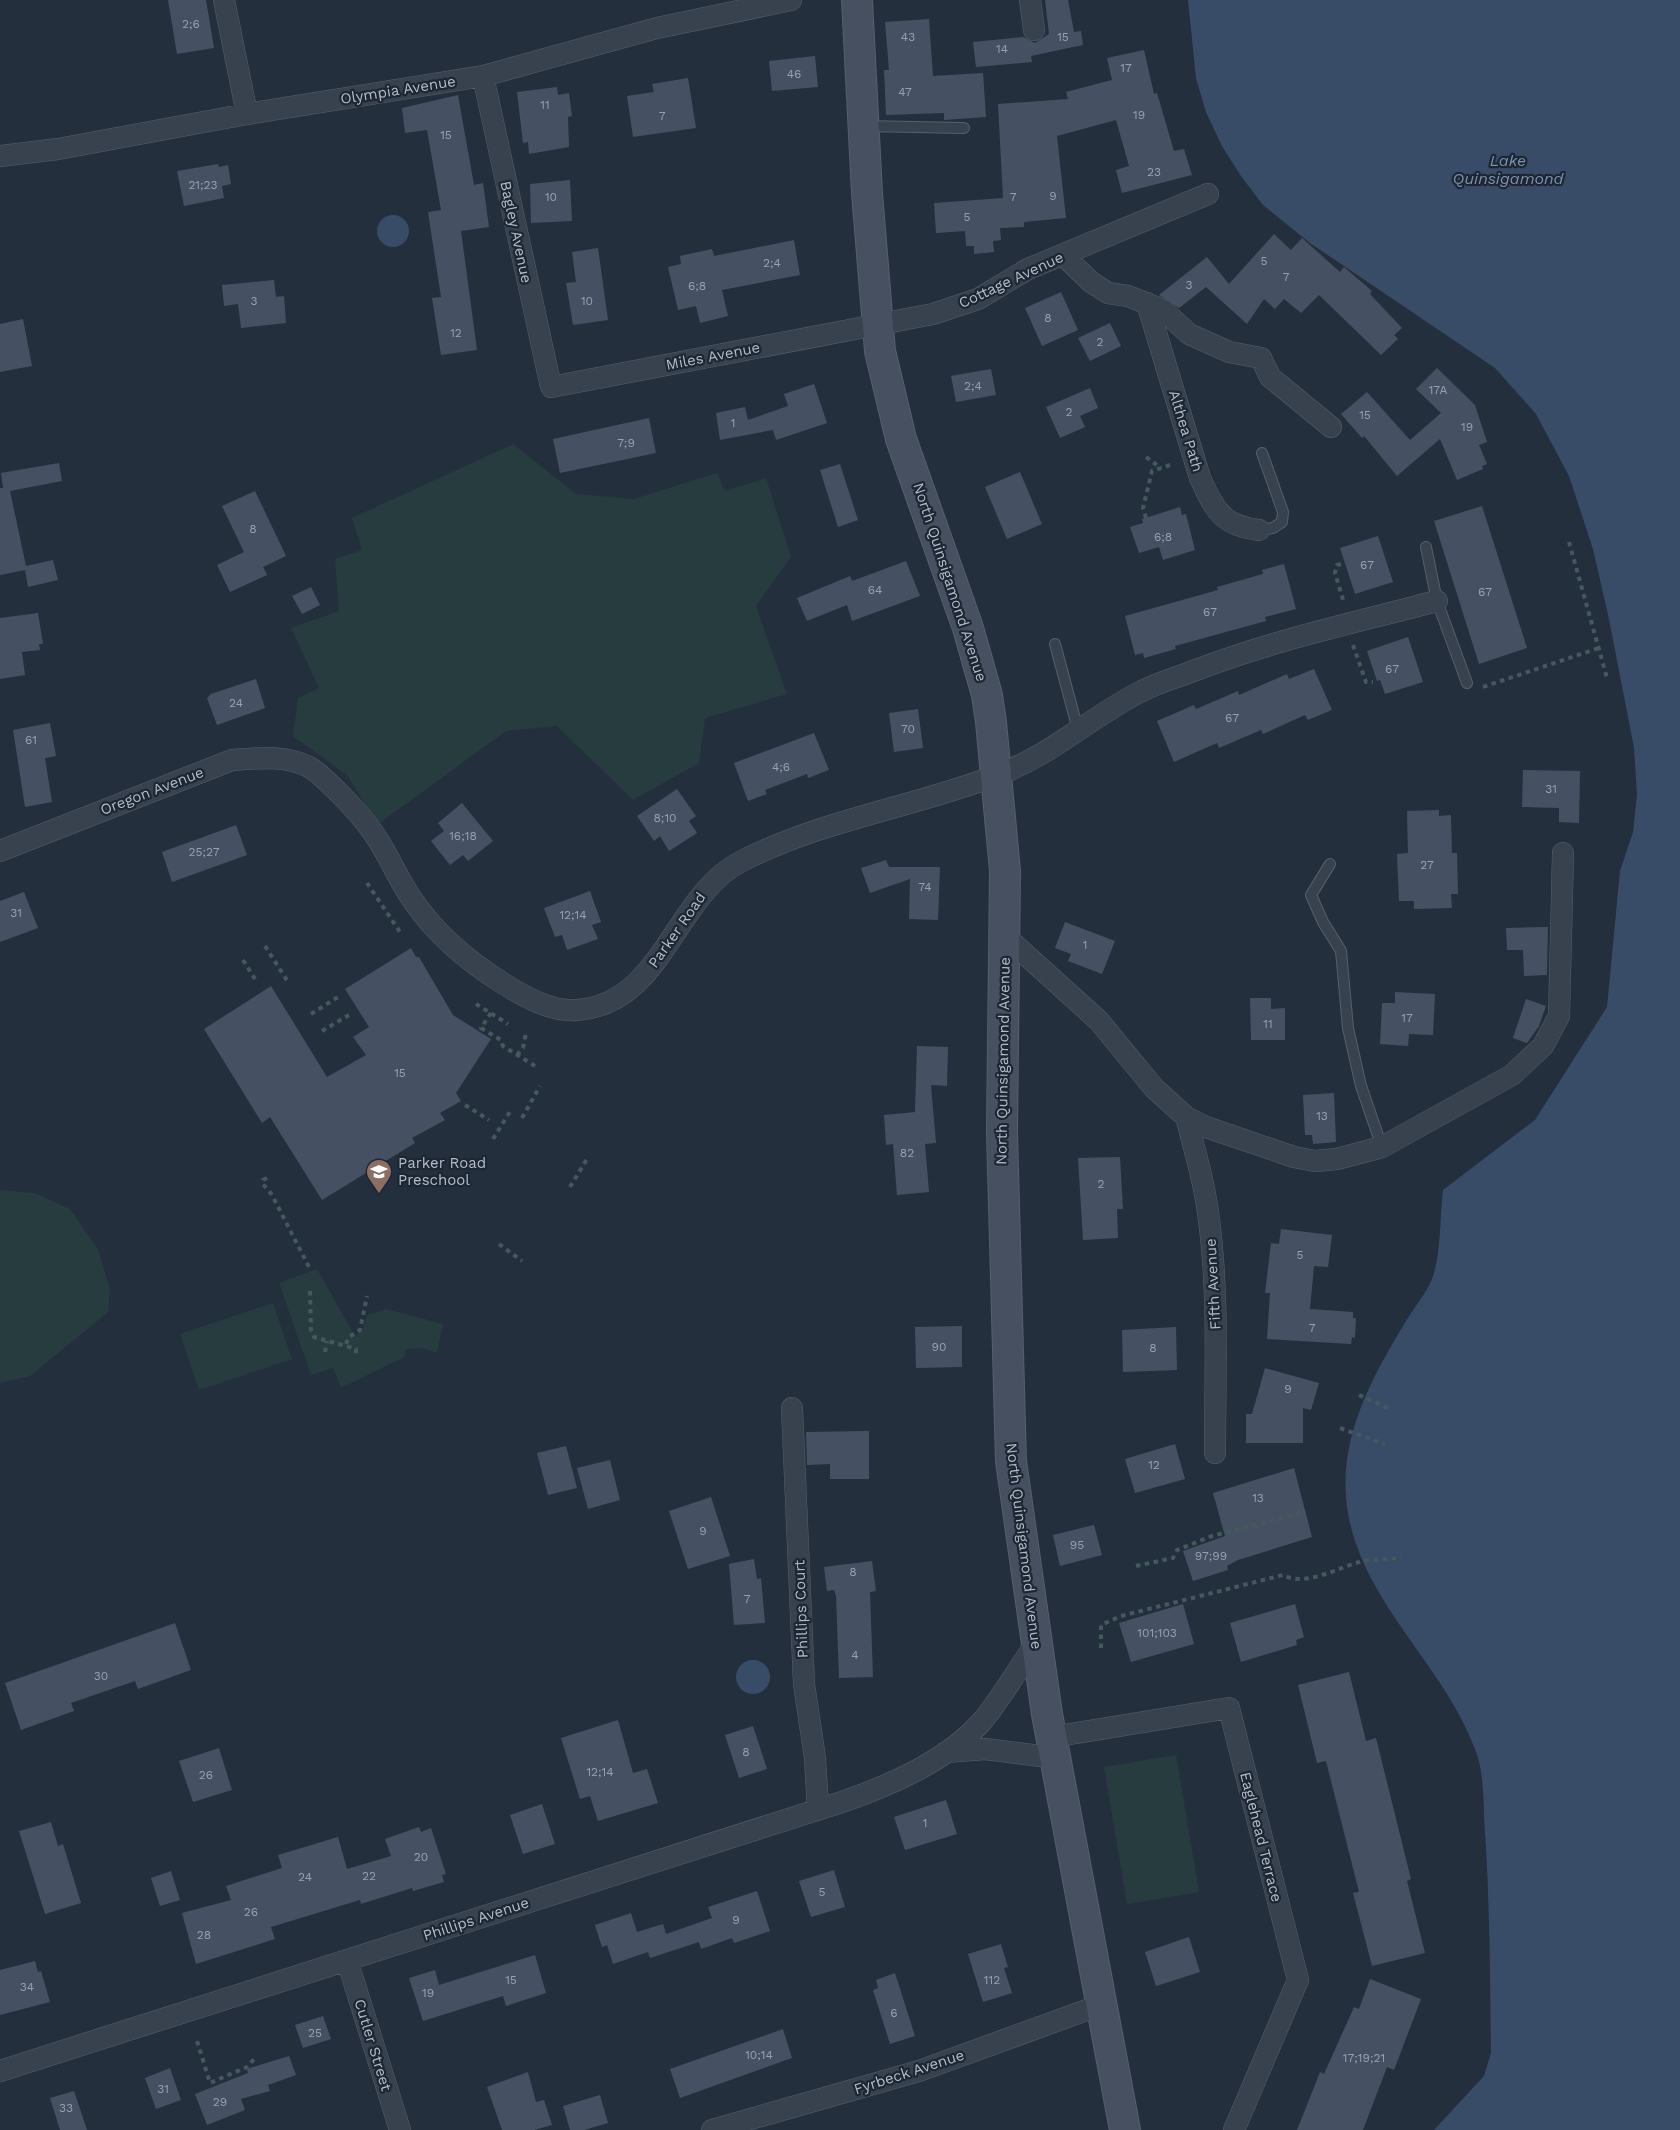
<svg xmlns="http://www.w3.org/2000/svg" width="1680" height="2130" font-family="'Work Sans',sans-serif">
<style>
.green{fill:#263c3f}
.water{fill:#394c67}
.building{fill:#455162}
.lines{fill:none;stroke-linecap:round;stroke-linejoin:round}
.lane-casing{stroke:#565f6c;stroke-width:12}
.street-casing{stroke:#565f6c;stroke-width:22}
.secondary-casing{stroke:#565f6c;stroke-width:32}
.path{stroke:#44595c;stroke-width:4;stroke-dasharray:4.5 4.5;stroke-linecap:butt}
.lane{stroke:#38414e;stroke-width:10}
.street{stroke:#38414e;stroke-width:21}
.secondary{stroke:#465061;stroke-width:30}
.labels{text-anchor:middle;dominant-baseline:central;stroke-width:4.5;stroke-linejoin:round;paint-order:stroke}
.number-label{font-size:12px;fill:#98a1af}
.street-label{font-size:15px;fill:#b4bcc9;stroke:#1d2633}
.poi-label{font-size:15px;fill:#b4bcc9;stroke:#1d2633;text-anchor:start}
.water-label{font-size:16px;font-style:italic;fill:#7c92b1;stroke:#1d2633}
</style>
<rect width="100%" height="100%" fill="#242f3e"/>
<path class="green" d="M513,444L576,494L634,499L717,473L725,491L766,478L791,557L756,606L787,694L705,718L699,763L633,800L557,726L506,731L377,825L348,776L293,736L298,698L319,688L291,628L339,611L335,559L362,550L352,518Z
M0,1190L35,1193L70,1209L98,1249L110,1289L108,1312L30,1376L0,1383Z
M317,1269L355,1336L363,1330L367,1315L386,1309L443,1324L437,1353L421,1348L406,1349L404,1357L341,1388L333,1368L311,1375L279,1283Z
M273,1303L292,1359L199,1390L180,1334Z
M1176,1755L1199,1892L1127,1904L1104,1767Z"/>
<path class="water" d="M1188,0H1680V2130H1434L1484,2076L1491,2053C1490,1979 1490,1905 1485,1832C1483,1806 1485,1773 1475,1749C1442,1660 1354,1596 1346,1497C1341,1432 1374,1374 1406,1321C1415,1306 1430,1289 1434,1273C1441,1249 1440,1215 1443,1190L1535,1120L1607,1007L1620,871L1633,832L1637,794L1634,748L1609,619L1593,549L1569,476L1536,414L1495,368L1310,243L1263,205L1241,176L1222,146L1206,112L1196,78Z
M377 231a16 16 0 1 1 32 0a16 16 0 1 1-32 0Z
M736 1677a17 17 0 1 1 34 0a17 17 0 1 1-34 0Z"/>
<path class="building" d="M168,0H206L214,48L177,54Z
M1045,0H1068L1074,32L1081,31L1083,45L1031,56L1032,62L976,67L973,42L1023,37L1035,43L1049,34Z
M929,19L933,76L983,73L986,117L944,120V113L886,115L884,70H889L885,22Z
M1144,50L1154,94L1157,93L1174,151L1184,149L1192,175L1122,193L1116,170L1129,166L1116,120L1057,136L1066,218L1024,222V227L1000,228L1001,240L993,241L994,252L974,254V246H966L965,231L936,233L934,203L1003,198L998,104L1068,99L1066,92L1112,80L1107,58Z
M815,56L818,87L772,91L769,61Z
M688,78L696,128L633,137L627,96L654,92L652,84Z
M557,87L558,95L569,93L572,116L568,117L569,147L529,154L528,142L523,143L517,92Z
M458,95L474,185L483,183L489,227L461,231L477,350L441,355L432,298L441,297L428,212L441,210L427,130L405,133L402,108Z
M218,164L219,167L228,165L231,184L222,186L224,198L184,206L177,171Z
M570,180L572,221L531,223L530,184Z
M1274,234L1291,250L1302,238L1340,272L1344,267L1372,291L1370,294L1402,328L1394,335L1398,339L1381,355L1319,295L1301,313L1284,299L1275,309L1264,299L1247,324L1206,287L1179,308L1159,295L1207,257L1229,284Z
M794,240L800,275L722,290L728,316L700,323L696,306L678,310L668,267L681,264L680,256L712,249L714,256Z
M598,248L608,320L573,325L566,283L576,282L572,252Z
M274,280L276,297L284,296L286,323L241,328L238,304L224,306L222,285Z
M1061,292L1078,330L1042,346L1025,308Z
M23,319L32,366L0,372V324Z
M1110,323L1121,346L1090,361L1078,338Z
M1437,368L1475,405L1487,442L1479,445L1487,464L1482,466L1483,469L1457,480L1440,439L1397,476L1364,436L1362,438L1341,414L1367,392L1410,440L1441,413L1416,389Z
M991,369L996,395L956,402L951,376Z
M814,384L827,423L776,440L773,430L720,440L716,413L745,407L748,420L788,406L784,394Z
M1090,388L1098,408L1080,416L1085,427L1060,438L1046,407Z
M649,418L656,453L560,473L553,439Z
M59,463L62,481L10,491L26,566L53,560L58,580L28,587L25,570L0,575V488H3L1,473Z
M840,464L858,520L838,527L820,470Z
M1020,472L1042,524L1007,539L985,487Z
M255,491L286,556L263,567L267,575L230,592L217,565L244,552L222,506Z
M1482,506L1527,648L1479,664L1434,521Z
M1180,507L1182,515L1186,514L1195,550L1163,560L1159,547L1139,553L1130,527L1143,523L1142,519Z
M1378,536L1393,582L1355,594L1340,548Z
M906,561L920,596L852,621L847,605L807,621L797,598L850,576L852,581Z
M1284,564L1296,609L1265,617L1266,621L1175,646L1176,649L1144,658L1143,653L1135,655L1125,616L1218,590L1217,587L1263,574L1262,570Z
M311,587L320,605L302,614L292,596Z
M38,613L43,644H39L40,650L22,652L25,675L0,679V618Z
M1408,637L1423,682L1385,694L1380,680L1377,681L1367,651Z
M1314,669L1332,710L1308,720L1305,715L1263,734L1261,730L1219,748L1217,743L1174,762L1157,721L1194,705L1196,709L1238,691L1239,695L1287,674L1289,679Z
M256,679L265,708L217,725L207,698L211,694Z
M918,709L923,748L894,752L889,713Z
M50,723L56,756L45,758L52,802L25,807L13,730Z
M814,733L829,770L808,778L807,774L765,790L767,794L748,801L734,763Z
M1523,770L1580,771L1579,823L1559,822V808L1522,807Z
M677,789L696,816L689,821L697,833L669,851L660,836L654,841L637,816Z
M462,803L493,841L468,861L463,855L450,865L431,841L444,831L438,823Z
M1439,810V816L1451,815L1452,853H1457L1458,894H1451L1452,908L1414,909V901H1399L1397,854L1408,853L1407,811Z
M236,825L247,855L172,882L162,852Z
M886,860L889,867H940L938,920L909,919L910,879L870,893L861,868Z
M590,891L601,922L592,925L598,939L567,950L562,935L555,937L544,908Z
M24,892L38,928L0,942V901Z
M1065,922L1115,941L1102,974L1068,961L1071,954L1055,948Z
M1548,927L1547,975L1524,976L1523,950H1507L1506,928Z
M411,948L416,957H419L453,1015L491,1039L456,1093L461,1101L440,1113L445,1120L412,1138L415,1143L322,1200L270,1117L262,1123L204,1029L271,986L327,1077L366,1055L353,1037L369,1027L345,989Z
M1395,992L1435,994L1433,1035L1409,1034L1408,1046L1380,1044L1382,1003H1395Z
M1250,998H1271V1009L1285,1008V1040H1251Z
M1526,999L1546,1006L1539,1026L1527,1043L1513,1038Z
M917,1046L948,1047L947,1086L931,1085L936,1143L925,1144L929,1192L897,1195L893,1144L886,1145L884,1115L915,1112Z
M1334,1093L1336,1142L1313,1144L1312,1135H1305L1303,1095Z
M1120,1157L1123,1209H1117L1118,1238L1083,1240L1078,1158Z
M1281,1229L1332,1235L1328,1267L1314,1266L1310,1309L1353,1312V1318H1356L1355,1338L1352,1337L1351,1344L1267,1339L1270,1293H1265L1271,1243L1279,1244Z
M962,1326V1367L916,1368L915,1327Z
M1176,1327L1177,1370L1123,1372L1122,1330Z
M1265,1368L1319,1383L1311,1410L1303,1408V1443H1246V1414H1252Z
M869,1431V1479H830V1464L807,1465L806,1432Z
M1175,1444L1185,1479L1135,1493L1125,1459Z
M566,1446L577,1488L548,1495L537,1453Z
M610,1460L620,1500L588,1509L577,1468Z
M1294,1468L1312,1537L1238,1560L1227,1566L1228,1570L1193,1581L1183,1551L1225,1536L1213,1493Z
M711,1497L730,1556L688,1569L669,1511Z
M1094,1525L1102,1555L1060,1566L1053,1535Z
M754,1559L757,1579L761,1578L765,1623L734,1625L729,1564Z
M872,1561L876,1591L870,1592L873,1677L839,1678L836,1596L834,1590L827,1591L824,1567Z
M1183,1604L1194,1644L1131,1662L1119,1623Z
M1295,1604L1304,1637L1296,1640L1297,1645L1241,1662L1230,1623Z
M175,1623L191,1670L138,1689L135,1681L71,1703L74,1711L21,1730L5,1683Z
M1349,1672L1366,1741L1376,1738L1411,1879L1407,1881L1425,1953L1372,1966L1353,1893L1359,1892L1326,1761L1317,1763L1298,1685Z
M618,1720L633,1773L647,1769L658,1803L598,1821L590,1796L580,1799L561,1738Z
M753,1726L767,1769L739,1778L725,1735Z
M219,1748L232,1790L193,1802L179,1761Z
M946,1800L957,1834L905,1850L894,1817Z
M542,1804L555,1844L523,1854L510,1815Z
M51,1822L58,1846L63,1844L81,1903L45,1914L19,1831Z
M419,1827L421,1832L431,1828L446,1874L442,1875L444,1882L413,1891L412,1888L361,1904L360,1900L271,1927L275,1939L196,1964L182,1913L231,1900L226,1886L282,1868L278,1855L338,1837L347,1869L391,1856L385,1839Z
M834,1870L845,1907L811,1917L799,1881Z
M171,1871L180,1900L160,1906L151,1878Z
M757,1891L770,1931L734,1943L732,1938L701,1949L699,1942L650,1958L648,1952L613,1964L607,1945L602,1947L595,1925L631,1913L637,1932L663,1924L666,1934L712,1918L708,1907Z
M1189,1937L1200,1972L1156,1986L1145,1952Z
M1001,1944L1008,1967L1004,1968L1012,1993L983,2002L968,1954Z
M535,1955L546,1993L506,2006L503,1996L423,2021L409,1978L435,1970L439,1985Z
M35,1961L38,1972L41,1971L50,2002L0,2015V1970Z
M895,1973L915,2036L890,2044L873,1990L878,1988L876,1980Z
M1370,1979L1421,1999L1394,2070L1387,2067L1363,2130H1297L1320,2072L1324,2074L1354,2007L1359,2009Z
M323,2016L331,2039L303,2048L295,2025Z
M783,2029L792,2058L680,2098L670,2069Z
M289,2056L296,2075L268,2085L270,2091L241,2099L245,2110L207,2125L195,2094L248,2073L247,2069Z
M170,2068L181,2100L156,2109L145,2078Z
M528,2072L536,2102L544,2100L552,2125L534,2130H502L487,2087Z
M74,2091L87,2130H60L50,2098Z
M600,2095L608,2123L584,2130H570L563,2106Z"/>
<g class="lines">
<defs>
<path id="lane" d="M865,126L964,128
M1259,530L1273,528L1282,522L1283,512L1262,453
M1426,547L1437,601L1467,683
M1055,644L1078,730
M1330,864L1311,895L1323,922L1341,951L1348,1028L1361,1086L1382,1147"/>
<path id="street" d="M224,0L247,114
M1030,0L1034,30
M483,76L551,387L933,314L978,299L1028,269L1208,194
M0,156L58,149L247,114L483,76L657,28L791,0
M1063,255L1091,282L1108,293L1128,296L1163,310L1189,334L1229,352L1261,358L1270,377L1331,427
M1147,303L1200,478C1215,510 1222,526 1259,530
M0,851L232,760C257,758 286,755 309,767C320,773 328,783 337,791C352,806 367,822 378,840C391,860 400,883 414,902C438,937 469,962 504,984C525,997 551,1012 577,1010C663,1004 674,895 742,861C824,819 915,807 1000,774C1053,754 1092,716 1142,691C1159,682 1178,677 1196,670C1274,640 1357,622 1437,601
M1005,936L1099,1021L1154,1088L1186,1117L1206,1127L1294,1157L1315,1161L1337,1159L1382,1147L1512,1075L1543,1046L1559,1016L1563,853
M1186,1117C1195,1151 1205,1185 1209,1220C1219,1297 1215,1376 1215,1453
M792,1408L804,1684L815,1758L818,1810
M1052,1737L1229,1708L1298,1980L1234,2130
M946,1752L985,1749L1056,1758
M347,1960L400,2130
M0,2071L842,1802C891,1785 949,1760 984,1719C1003,1695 1019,1668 1036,1643
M712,2130L919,2071L1103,2004"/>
<path id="secondary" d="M857,0L867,193L880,351L901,439L968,628L987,695L991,722L1005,871L1002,1132L1011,1461L1047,1714L1125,2130"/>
</defs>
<use href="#lane" class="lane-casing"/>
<use href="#street" class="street-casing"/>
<use href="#secondary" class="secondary-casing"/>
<path class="path" d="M1146,457L1161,468
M1146,518L1143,508L1152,471L1170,465
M1569,542L1607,678
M1341,564L1337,565L1335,573L1344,603
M1353,645L1366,682H1373
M1483,687L1599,648
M367,883L402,935
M265,946L288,982
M243,960L255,979
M476,1004L508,1024
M491,1013L481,1028L501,1040L503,1046L535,1066
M311,1014L338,997
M322,1031L349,1015
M517,1055L523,1048L526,1033
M465,1105L489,1120
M522,1118L540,1086
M493,1139L511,1110
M267,1178L263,1180V1184L272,1195L311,1271
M570,1187L587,1159
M499,1244L522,1261
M310,1291L311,1330L314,1337L356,1349V1354
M346,1344L349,1337L360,1330L367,1296
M325,1352L327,1341
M1359,1395L1390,1409
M1340,1428L1385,1444
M1136,1566L1173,1558L1177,1550L1212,1536L1305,1512
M1101,1648V1625L1121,1616L1283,1575C1307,1588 1339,1566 1364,1561C1376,1559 1389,1559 1401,1558
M197,2041L210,2083L247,2067L255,2058"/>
<use href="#lane" class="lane"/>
<use href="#street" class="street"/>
<use href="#secondary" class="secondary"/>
</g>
<defs>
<symbol id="school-pin" viewBox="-11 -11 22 30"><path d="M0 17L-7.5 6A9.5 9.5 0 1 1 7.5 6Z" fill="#8d6e63" stroke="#1d2633"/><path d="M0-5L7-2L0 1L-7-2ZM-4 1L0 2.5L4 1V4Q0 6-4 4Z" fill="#fff"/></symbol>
</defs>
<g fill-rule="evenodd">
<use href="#school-pin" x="364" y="1157" width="30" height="40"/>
</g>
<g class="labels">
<g class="number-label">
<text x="191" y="24">2;6</text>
<text x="908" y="37">43</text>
<text x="1063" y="37">15</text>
<text x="1002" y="49">14</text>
<text x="1126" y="68">17</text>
<text x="794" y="74">46</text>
<text x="905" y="92">47</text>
<text x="545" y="105">11</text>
<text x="1139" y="115">19</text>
<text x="662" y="116">7</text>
<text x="446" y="135">15</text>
<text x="1154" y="172">23</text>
<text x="203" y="185">21;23</text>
<text x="1053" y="196">9</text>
<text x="551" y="197">10</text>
<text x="1013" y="197">7</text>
<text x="967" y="217">5</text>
<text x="1264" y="261">5</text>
<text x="772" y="263">2;4</text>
<text x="1286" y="277">7</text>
<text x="1189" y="285">3</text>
<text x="697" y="286">6;8</text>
<text x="254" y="301">3</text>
<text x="587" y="301">10</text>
<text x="1048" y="318">8</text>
<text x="456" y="333">12</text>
<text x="1100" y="342">2</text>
<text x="973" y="386">2;4</text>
<text x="1438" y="390">17A</text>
<text x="1069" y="412">2</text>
<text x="1365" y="415">15</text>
<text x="733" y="423">1</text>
<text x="1467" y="427">19</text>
<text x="626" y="443">7;9</text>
<text x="253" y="529">8</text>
<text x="1163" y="537">6;8</text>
<text x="1367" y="565">67</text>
<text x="875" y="590">64</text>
<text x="1485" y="592">67</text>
<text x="1210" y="612">67</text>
<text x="1392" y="669">67</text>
<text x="236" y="703">24</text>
<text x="1232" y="718">67</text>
<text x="908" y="729">70</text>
<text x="31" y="740">61</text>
<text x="781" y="767">4;6</text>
<text x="1551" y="789">31</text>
<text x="665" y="818">8;10</text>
<text x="463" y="836">16;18</text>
<text x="204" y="852">25;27</text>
<text x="1427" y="865">27</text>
<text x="925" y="887">74</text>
<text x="16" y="913">31</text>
<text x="573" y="915">12;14</text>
<text x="1085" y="945">1</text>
<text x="1407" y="1018">17</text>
<text x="1268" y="1024">11</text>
<text x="400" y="1073">15</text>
<text x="1322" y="1116">13</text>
<text x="907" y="1153">82</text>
<text x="1101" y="1184">2</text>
<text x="1300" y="1255">5</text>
<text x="1312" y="1328">7</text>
<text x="939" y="1347">90</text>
<text x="1153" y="1348">8</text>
<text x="1288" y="1389">9</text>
<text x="1154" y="1465">12</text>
<text x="1258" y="1498">13</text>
<text x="703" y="1531">9</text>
<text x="1077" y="1545">95</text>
<text x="1211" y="1556">97;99</text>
<text x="853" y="1572">8</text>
<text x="747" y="1599">7</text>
<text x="1157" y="1633">101;103</text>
<text x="855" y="1655">4</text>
<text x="101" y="1676">30</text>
<text x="746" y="1752">8</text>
<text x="600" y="1772">12;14</text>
<text x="206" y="1775">26</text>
<text x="925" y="1823">1</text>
<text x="421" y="1857">20</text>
<text x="369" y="1876">22</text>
<text x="305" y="1877">24</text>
<text x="822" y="1892">5</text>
<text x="251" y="1912">26</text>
<text x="736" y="1920">9</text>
<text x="204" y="1935">28</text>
<text x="511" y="1980">15</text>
<text x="992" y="1980">112</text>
<text x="27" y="1987">34</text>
<text x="428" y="1993">19</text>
<text x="894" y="2013">6</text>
<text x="315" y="2033">25</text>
<text x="759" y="2055">10;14</text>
<text x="1364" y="2058">17;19;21</text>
<text x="163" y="2089">31</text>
<text x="220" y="2102">29</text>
<text x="66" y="2108">33</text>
</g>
<g class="street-label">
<text transform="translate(398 90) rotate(-9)">Olympia Avenue</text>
<text transform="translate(516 232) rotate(78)">Bagley Avenue</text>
<text transform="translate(1011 280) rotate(-25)">Cottage Avenue</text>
<text transform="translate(713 356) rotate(-11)">Miles Avenue</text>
<text transform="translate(1186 431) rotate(73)">Althea Path</text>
<text transform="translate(950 582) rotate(72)">North Quinsigamond Avenue</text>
<text transform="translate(152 791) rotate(-21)">Oregon Avenue</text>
<text transform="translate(677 930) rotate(-55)">Parker Road</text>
<text transform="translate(1003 1061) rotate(-89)">North Quinsigamond Avenue</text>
<text transform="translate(1213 1284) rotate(-93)">Fifth Avenue</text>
<text transform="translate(1024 1546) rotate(83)">North Quinsigamond Avenue</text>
<text transform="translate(801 1609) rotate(-92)">Phillips Court</text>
<text transform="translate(1261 1837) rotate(76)">Eaglehead Terrace</text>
<text transform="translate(476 1919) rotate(-18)">Phillips Avenue</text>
<text transform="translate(373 2045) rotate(73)">Cutler Street</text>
<text transform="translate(909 2072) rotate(-18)">Fyrbeck Avenue</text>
</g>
<g class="poi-label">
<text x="398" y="1163">Parker Road<tspan x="398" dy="17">Preschool</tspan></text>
</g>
<g class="water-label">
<text x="1508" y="160">Lake<tspan x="1508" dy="18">Quinsigamond</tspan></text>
</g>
</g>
</svg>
